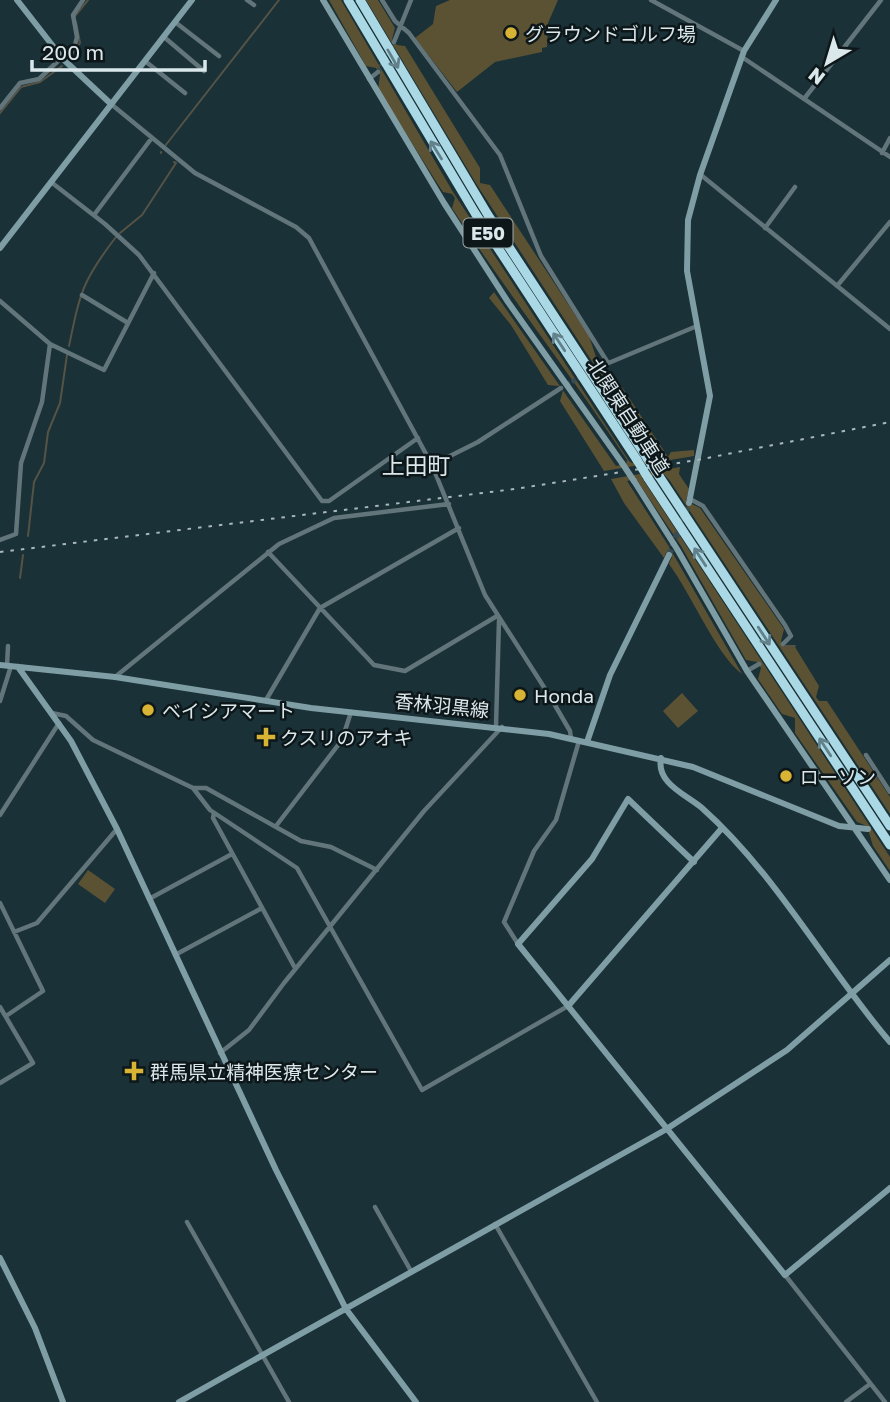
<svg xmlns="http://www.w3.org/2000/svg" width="890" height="1402" font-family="'Golos Text','Noto Sans JP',sans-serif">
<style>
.green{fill:#5b5234}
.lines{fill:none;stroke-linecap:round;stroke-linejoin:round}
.stream{stroke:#545346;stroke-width:2}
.street-tunnel{stroke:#374c52;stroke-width:4.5;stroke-dasharray:4.5 2;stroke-linecap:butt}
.secondary-tunnel{stroke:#374c52;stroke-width:6;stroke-dasharray:6 3;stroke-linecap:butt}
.street{stroke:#62757a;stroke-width:4.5}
.secondary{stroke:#7f9da5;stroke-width:6}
.highway{stroke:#aad8e5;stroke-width:9}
.rail{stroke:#a8b8bc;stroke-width:2;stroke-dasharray:3.5 7;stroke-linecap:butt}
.secondary-bridge{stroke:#7f9da5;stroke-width:6}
.highway-bridge{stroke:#aad8e5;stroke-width:9}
.oneway{stroke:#63818a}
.poi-dot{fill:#d7b434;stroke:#0d171a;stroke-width:2.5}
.labels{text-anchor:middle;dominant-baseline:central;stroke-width:5;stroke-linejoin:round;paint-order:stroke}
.shield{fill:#0d171a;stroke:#9ca9ac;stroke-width:2}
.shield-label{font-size:18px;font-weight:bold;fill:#dae7eb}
.poi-label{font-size:19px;fill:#dae7eb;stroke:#0d171a;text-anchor:start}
.street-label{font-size:19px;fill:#dae7eb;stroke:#0d171a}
.quarter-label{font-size:23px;fill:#dae7eb;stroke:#0d171a}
</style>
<rect width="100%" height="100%" fill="#1a3137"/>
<path class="green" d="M329,0H341L453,192L629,461L632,463L655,458L477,185L366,0H378L395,28L392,39L397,45L405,46L480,168V183L490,185L589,336L600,369L612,372L668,457L671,452L694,450V456L604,471L560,401L563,390L559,386L548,385L511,325L489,298L494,292L616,466L626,464L627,460C571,374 508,294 452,208L455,198L452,194L443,192L437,183L378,89L380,75L376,68L366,66Z
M450,0H558L548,23L547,47L542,48V52L495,62L457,92L415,38L433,24L436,6Z
M680,467L679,474L689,489L686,501L700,508L784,629L781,641L785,647H795L819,686L816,697L819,701H827L890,797V814L670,481L664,474L642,478L890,857V871L873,846L867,826L857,822L795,733V718L782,714L758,679L761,668L757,662L746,660L681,546L636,479L627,481L668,545L742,674C717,656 690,592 669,564L672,557L666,553L664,558L624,503L611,479Z
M682,693L698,711L678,728L663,711Z
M88,870L115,889L105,903L78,884Z"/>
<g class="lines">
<path class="stream" d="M75,16L88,0
M69,59L80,43L76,22
M0,113L21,87L40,82L62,66
M165,146L279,0
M161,152V153
M120,233L142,215L176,163L174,162
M69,346C80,293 82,281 116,237
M28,536L34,482L44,463L48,432L60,403L67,355
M20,578L23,555
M785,646H795"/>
<path class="street-tunnel" d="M378,72L394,42
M566,385L599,367"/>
<path class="secondary-tunnel" d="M669,555L689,503"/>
<path class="street" d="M247,0L254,5
M382,0L395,21L409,33L500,155L541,256L608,363
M651,0L744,51
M175,22L219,56
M164,37L204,71
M394,42L411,0
M742,57L890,157
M145,61L185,93
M369,79L378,72
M804,99L881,0
M111,104L195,173L296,227L309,238L432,465L485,595L549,695L570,731L571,738
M0,108L20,83L39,79L75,45L77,37L73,15L83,0
M882,153L890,138
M701,175L890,329
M51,182L105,224L139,255L322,501H329L418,438
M94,215L151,139
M765,228L795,187
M837,286L890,222
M82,295L128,323
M0,301L50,344L42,402L21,463L16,534L0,540
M50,344L104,370L154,273
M599,367L697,326
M432,465L478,442L561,388
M690,499L703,506L785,625L791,636L783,644
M268,552L374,665L405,671L497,616
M7,666L8,646
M747,671L759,664
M115,677L279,544L334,518L449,504
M266,700L320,608L459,528
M0,701L11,666
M52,713L66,716L93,740L193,788H206L301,841L331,847L377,870
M496,726L499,620
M866,755L890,792
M193,788L210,810L297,868L422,1090L568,1006
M214,813L213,818L295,968
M0,815L59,723
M276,826L342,740L351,712
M149,899L232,854
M0,903L43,991L6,1016
M14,932L37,923L117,829
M518,944L504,922L534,851L556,820L579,741
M175,955L262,908
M0,1007L33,1063L0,1083
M220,1053L249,1030L284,983L424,811L502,727
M375,1207L411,1271
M187,1222L289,1402
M495,1224L597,1402
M785,1275L885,1402
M846,1402L870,1384"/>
<path class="secondary" d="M17,0L63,59L111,104
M323,0L444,203L508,302L622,463
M0,248L192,0
M634,481L677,549L747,671L890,880
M689,503L710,396L687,271L688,220L700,175L744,51L776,0
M0,665L115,677L311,708L549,734L693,767L839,826L868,829
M18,667L71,741L117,829L276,1170L346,1309L416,1402
M587,742L610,675L669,555
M661,758C656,783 685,794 702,808C777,875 825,966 890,1042
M694,862L628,799L592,859L518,944L785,1275L890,1188
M569,1005L722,828
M0,1258L35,1328L63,1402
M179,1402L665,1130L787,1050L890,960"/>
<path class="highway" d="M348,0L475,213L637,460
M360,0L488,215L647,458
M659,476L890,826
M648,478L890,845"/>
<path class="rail" d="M0,552L515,489L697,460L890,422"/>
<path class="secondary-bridge" d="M622,463L634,481"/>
<path class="highway-bridge" d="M647,458L659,476
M637,460L648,478"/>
</g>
<defs><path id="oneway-shaft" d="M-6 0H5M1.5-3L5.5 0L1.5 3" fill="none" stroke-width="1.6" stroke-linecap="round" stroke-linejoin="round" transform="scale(1.75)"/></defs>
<g class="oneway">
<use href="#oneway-shaft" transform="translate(393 59) rotate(60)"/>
<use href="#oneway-shaft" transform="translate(436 150) rotate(-122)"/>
<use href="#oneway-shaft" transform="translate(559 342) rotate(-123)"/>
<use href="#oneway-shaft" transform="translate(700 557) rotate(-123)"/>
<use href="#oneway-shaft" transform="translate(764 636) rotate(57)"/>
<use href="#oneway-shaft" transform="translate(825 747) rotate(-123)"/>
</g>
<g class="poi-dot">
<circle cx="511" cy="33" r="7"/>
<circle cx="520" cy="695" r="7"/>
<circle cx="148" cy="710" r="7"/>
<path d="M262.5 726.5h7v7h7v7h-7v7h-7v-7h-7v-7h7z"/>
<circle cx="786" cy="776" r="7"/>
<path d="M130.5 1060.5h7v7h7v7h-7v7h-7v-7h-7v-7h7z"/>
</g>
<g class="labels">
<rect class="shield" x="463.5" y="218.5" width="49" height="29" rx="5"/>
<g class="shield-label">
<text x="488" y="233">E50</text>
</g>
<g class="poi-label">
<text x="525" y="33">グラウンドゴルフ場</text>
<text x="534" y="695">Honda</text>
<text x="162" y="710">ベイシアマート</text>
<text x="280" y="737">クスリのアオキ</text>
<text x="800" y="776">ローソン</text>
<text x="150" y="1071">群馬県立精神医療センター</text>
</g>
<g class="street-label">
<text transform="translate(629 416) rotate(57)">北関東自動車道</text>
<text transform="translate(442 705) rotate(6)">香林羽黒線</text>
</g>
<g class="quarter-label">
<text x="416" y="465">上田町</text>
</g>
</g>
<g transform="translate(827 63) rotate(218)" stroke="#0d171a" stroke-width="5" paint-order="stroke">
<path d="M0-5L12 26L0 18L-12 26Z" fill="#dae7eb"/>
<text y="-10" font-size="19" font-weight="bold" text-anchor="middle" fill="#dae7eb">N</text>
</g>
<path d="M32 60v10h173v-10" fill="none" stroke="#dae7eb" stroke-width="3.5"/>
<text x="42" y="60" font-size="21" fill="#dae7eb" stroke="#0d171a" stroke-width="5" paint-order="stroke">200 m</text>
</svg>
